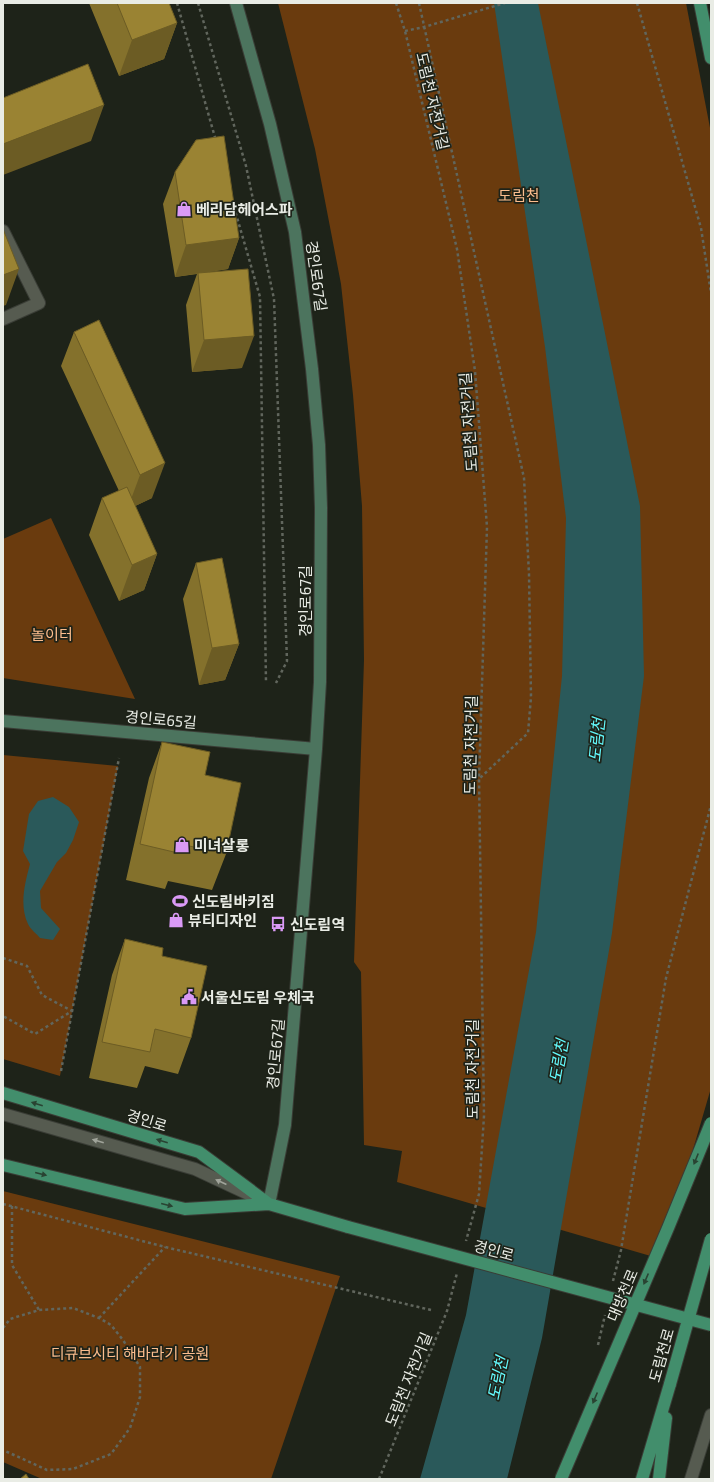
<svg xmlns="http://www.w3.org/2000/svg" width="714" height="1482" font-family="'Exo 2','Noto Sans KR',sans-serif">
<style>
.green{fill:#6a3b0e}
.water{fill:#2a595a}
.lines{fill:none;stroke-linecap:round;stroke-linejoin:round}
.lane-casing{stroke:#3a3d36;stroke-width:14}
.street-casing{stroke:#3a3d36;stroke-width:14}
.secondary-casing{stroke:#3a3d36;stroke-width:14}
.primary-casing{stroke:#3a3d36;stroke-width:14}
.path{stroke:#61665d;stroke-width:2.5;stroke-dasharray:3 3;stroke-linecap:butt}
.lane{stroke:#565b50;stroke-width:12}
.street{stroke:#565b50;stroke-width:12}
.secondary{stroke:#4c745e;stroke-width:12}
.primary{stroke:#428e6c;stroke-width:12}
.primary-bridge-casing{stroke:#3a3d36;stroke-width:14;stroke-linecap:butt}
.primary-bridge{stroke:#428e6c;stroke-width:12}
.wall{fill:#84712c}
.shaded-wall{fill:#6c5c24}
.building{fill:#9a8333;stroke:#6c5c24}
.oneway{fill:#294332}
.oneway2{fill:#a0a49a}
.labels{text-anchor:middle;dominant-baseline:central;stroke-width:3.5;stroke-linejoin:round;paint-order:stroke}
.street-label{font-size:15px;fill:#e9ece5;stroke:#1e2319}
.park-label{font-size:15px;fill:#fcbd8d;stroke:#1e2319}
.poi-label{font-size:15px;font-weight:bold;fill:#e9ece5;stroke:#1e2319;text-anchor:start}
.water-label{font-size:16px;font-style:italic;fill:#64fbfe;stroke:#1e2319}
</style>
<rect width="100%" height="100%" fill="#1e2319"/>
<path class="green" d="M278,3H686L711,133V1088L661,1259L397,1182L402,1151L364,1145L361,972L354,962L364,660L362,506L353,395L341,284L315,149Z
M51,518L135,699L3,678V539Z
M3,755L118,766L60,1076L3,1059Z
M3,1191L340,1276L271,1479H42L3,1462Z"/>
<path class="water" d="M494,3H538L640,506L644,676L612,933L542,1338L507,1479H420L466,1315L536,932L562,676L566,518L545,347Z
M53,797L69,807L79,822L73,840L66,853L57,862L40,891L41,908L60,929L53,940L40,938C37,934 30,929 28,924C19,905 25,883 30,864L23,851L29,814L38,801Z"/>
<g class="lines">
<defs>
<path id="lane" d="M3,231L39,303L3,319
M3,1114L195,1169L257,1198"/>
<path id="street" d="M691,1479L711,1415"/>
<path id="secondary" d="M236,3L270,124L295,232L312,369L319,445L321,508L320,682L316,749L285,1125L269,1204
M3,721L316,749"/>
<path id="primary" d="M700,3L711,58
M3,1093L199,1152L269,1204L348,1227
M3,1165L185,1209L269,1204
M642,1479L670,1384
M659,1479L666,1418"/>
</defs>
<use href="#lane" class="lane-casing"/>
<use href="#street" class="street-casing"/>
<use href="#secondary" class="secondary-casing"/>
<use href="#primary" class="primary-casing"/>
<path class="path" d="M177,3L216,141
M198,3L246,166L274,299L287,661L276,683
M396,3L405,31L457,249L475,371L487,527L479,778L484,1116L479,1194L466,1241
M419,3L524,478L529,574L531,697L528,733L480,778
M637,3L701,228L711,293
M405,31L424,27L505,3
M234,207L260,297L266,683
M3,958L27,966L42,995L72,1011L35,1034L3,1016
M61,1071L119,758
M3,1204L165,1247L431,1310
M12,1206V1265L39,1310
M613,1281L621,1250L666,978L711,805
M99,1318L165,1247
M3,1328L10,1319L39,1310L73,1308L99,1318L111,1325L123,1340L140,1367V1397L130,1428L111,1454L73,1469L47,1470L3,1450
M598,1345L605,1315
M379,1479L447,1311L457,1273"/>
<use href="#lane" class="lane"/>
<use href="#street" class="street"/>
<use href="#secondary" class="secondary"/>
<use href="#primary" class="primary"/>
<defs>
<path id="primary-bridge" d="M348,1227L711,1325
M670,1384L711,1239
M561,1479L668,1228L711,1123"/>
</defs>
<use href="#primary-bridge" class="primary-bridge-casing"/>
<use href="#primary-bridge" class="primary-bridge"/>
</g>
<path class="wall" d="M89,3H169L177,23L164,59L119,76Z
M175,172L239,238L228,269L209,272L242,368L192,372L186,305L197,274L175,277L163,204Z
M74,332L152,498L135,506L157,554L144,590L119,601L89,535L102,498L119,491L61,366Z
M196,563L239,644L225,680L199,685L183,599Z
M162,742L205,775L226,854L212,890L168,881L165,889L126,880L149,778Z
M125,939L162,956L191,1038L178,1074L145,1066L137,1088L89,1078L112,975Z"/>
<path class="shaded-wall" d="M177,23L164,59L119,76L132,40Z
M104,105L91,141L3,175V144Z
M239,238L228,269L175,277L186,245Z
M19,269L6,305L3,306V275Z
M254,336L242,368L192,372L204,340Z
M165,463L152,498L127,510L140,475Z
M157,554L144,590L119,601L132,565Z
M239,644L225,680L199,685L212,648Z"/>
<path class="building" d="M117,3H169L177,23L132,40Z
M88,64L104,105L3,144V98Z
M224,136L239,238L186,245L175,172L196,140Z
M3,229L19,269L3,275Z
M248,269L254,336L204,340L198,273Z
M99,320L165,463L140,475L74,332Z
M127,487L157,554L132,565L102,498Z
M222,558L239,644L212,648L196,563Z
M162,742L210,752L205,775L241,783L226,854L180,844L178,853L140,844Z
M125,939L163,948L162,956L207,966L191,1038L155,1029L150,1052L102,1042Z
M26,1474L29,1479H20Z"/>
<defs><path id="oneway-solid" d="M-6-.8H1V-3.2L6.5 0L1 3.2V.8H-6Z"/></defs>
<g class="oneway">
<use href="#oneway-solid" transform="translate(37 1104) rotate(-163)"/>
<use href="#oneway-solid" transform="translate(162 1141) rotate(-163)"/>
<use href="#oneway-solid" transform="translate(696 1159) rotate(112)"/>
<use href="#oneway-solid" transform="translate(41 1174) rotate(14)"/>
<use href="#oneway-solid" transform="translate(167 1205) rotate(14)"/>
<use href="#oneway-solid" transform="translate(646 1279) rotate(113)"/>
<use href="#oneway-solid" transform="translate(595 1398) rotate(113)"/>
</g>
<g class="oneway2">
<use href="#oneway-solid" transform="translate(98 1141) rotate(-164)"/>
<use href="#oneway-solid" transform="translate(221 1182) rotate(-155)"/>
</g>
<defs>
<symbol id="shop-bare" viewBox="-9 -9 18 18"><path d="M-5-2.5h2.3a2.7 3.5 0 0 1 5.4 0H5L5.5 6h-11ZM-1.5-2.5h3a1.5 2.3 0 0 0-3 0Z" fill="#da9af6" stroke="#1e2319" stroke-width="2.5" paint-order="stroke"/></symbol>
<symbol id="stadium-bare" viewBox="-9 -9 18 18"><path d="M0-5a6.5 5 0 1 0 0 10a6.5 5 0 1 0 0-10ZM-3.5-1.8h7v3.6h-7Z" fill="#da9af6" stroke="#1e2319" stroke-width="2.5" paint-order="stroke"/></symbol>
<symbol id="bus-bare" viewBox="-9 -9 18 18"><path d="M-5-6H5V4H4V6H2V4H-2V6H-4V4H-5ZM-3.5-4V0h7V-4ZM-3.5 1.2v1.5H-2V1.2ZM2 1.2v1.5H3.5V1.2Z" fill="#da9af6" stroke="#1e2319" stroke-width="2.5" paint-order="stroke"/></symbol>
<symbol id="civic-bare" viewBox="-9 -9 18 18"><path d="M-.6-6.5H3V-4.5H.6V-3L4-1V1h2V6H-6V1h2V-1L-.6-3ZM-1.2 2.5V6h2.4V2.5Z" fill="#da9af6" stroke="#1e2319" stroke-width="2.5" paint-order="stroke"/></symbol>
</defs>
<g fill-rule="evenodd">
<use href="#shop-bare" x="173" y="198" width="22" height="22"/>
<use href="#shop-bare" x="171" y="834" width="22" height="22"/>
<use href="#stadium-bare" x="169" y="890" width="22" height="22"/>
<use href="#shop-bare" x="165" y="909" width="22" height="22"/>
<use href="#bus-bare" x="267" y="913" width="22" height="22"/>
<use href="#civic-bare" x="178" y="986" width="22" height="22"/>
</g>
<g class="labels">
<g class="street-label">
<text transform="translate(433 101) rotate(77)">도림천 자전거길</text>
<text transform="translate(317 276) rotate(82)">경인로67길</text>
<text transform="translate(468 422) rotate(-94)">도림천 자전거길</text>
<text transform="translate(305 601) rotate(-90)">경인로67길</text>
<text transform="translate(161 719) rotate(5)">경인로65길</text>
<text transform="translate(470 745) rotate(-89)">도림천 자전거길</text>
<text transform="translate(275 1054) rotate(-85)">경인로67길</text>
<text transform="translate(472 1069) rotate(-90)">도림천 자전거길</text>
<text transform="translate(147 1120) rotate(17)">경인로</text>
<text transform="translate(494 1250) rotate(15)">경인로</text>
<text transform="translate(622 1295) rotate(-67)">대방천로</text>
<text transform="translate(661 1355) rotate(-74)">도림천로</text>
<text transform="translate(408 1379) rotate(-68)">도림천 자전거길</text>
</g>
<g class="park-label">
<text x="519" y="195">도림천</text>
<text x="52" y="634">놀이터</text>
<text x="130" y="1353">디큐브시티 해바라기 공원</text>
</g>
<g class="poi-label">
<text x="196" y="209">베리담헤어스파</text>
<text x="194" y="845">미녀살롱</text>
<text x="192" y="901">신도림바키짐</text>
<text x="188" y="920">뷰티디자인</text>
<text x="290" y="924">신도림역</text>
<text x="201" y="997">서울신도림 우체국</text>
</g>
<g class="water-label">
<text transform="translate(596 740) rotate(-84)">도림천</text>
<text transform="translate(558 1061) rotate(-80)">도림천</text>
<text transform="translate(497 1378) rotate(-78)">도림천</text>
</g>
</g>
<rect width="714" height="1482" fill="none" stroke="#e9ece5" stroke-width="8"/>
</svg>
